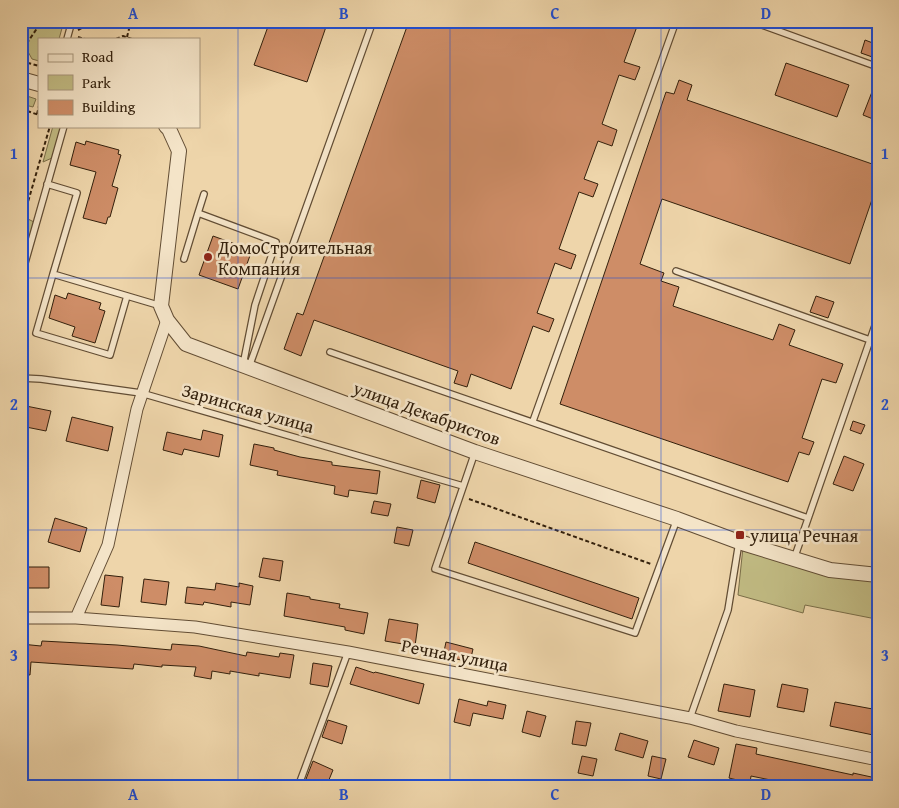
<svg xmlns="http://www.w3.org/2000/svg" width="899" height="808" font-family="'Gentium Book Plus',serif">
<style>
.green{fill:#c1bb83;stroke:#7a6e48}
.building{fill:#ce8d67;stroke:#33200c}
.lines{fill:none;stroke-linecap:round;stroke-linejoin:round}
.service-casing{stroke:#624d34;stroke-width:8}
.minor-casing{stroke:#624d34;stroke-width:13}
.tertiary-casing{stroke:#624d34;stroke-width:16}
.path{stroke:#33200c;stroke-width:2;stroke-dasharray:4 2.5;stroke-linecap:butt}
.service{stroke:#f4e4c8;stroke-width:5.5}
.minor{stroke:#f4e4c8;stroke-width:11}
.tertiary{stroke:#f4e4c8;stroke-width:14}
.grid{fill:none;stroke:#1d4ed8;stroke-width:1;stroke-opacity:0.55}
.poi-dot{fill:#8f2418;stroke:#f4e4c8;stroke-width:2}
.labels{text-anchor:middle;dominant-baseline:central;stroke-width:5;stroke-linejoin:round;paint-order:stroke}
.poi-label{font-size:18px;fill:#33200c;stroke:#f4e4c8;text-anchor:start}
.street-label{font-size:18px;fill:#33200c;stroke:#f4e4c8}
.neatline{fill:none;stroke:#1d4ed8;stroke-width:2}
.grid-label{font-size:16px;text-anchor:middle;font-weight:bold;fill:#1d4ed8}
</style>
<rect width="100%" height="100%" fill="#eed5aa"/>
<filter id="stains"><feTurbulence type="fractalNoise" baseFrequency=".004" numOctaves="4"/><feColorMatrix values="0 0 0 0 .2 0 0 0 0 .09 0 0 0 0 .02 0 0 0 .5 -.17"/></filter>
<radialGradient id="worn" r=".72"><stop offset=".6" stop-color="#630" stop-opacity="0"/><stop offset="1" stop-color="#630" stop-opacity=".3"/></radialGradient>
<path class="green" d="M21,21H64L59,39H39V61L32,59L26,48L21,46Z
M21,94L36,99L33,107L21,104Z
M53,126H61L52,158L43,162Z
M28,219L34,222L23,257L21,258V242Z
M743,547L829,573L878,582V626H875L876,619L805,605L803,613L738,595Z"/>
<path class="building" d="M270,21H328L307,82L254,65Z
M409,21H639L624,62L640,67L635,80L619,75L602,124L617,130L612,146L598,141L584,179L598,184L593,197L579,192L559,249L576,255L571,269L555,263L537,313L554,319L549,332L533,326L511,389L471,374L467,387L454,383L458,371L314,320L301,356L284,349L297,313L303,315Z
M865,40L878,45V59L861,53Z
M786,63L849,85L837,117L775,95Z
M877,79L878,80V121L863,115Z
M679,80L692,85L687,100L878,166V182L850,264L662,199L640,264L664,273L661,281L679,287L673,306L773,340L779,324L795,330L789,345L843,364L836,383L822,379L802,438L814,442L809,455L799,452L788,482L560,404L666,92L674,94Z
M86,141L119,150L118,154L121,155L112,186L118,188L110,217H108L106,224L83,218L96,172L70,165L76,142L85,145Z
M213,236L252,250L238,289L199,275Z
M68,293L101,303L99,309L105,311L95,343L72,336L75,327L49,318L55,295L66,299Z
M816,296L834,302L828,318L810,312Z
M21,405L51,411L46,431L21,426Z
M72,417L113,427L108,451L66,441Z
M853,421L865,425L861,434L850,430Z
M203,430L223,435L219,457L184,449L182,455L163,450L167,432L201,440Z
M254,444L274,448V450L300,457L332,462V465L380,471L377,494L349,490L348,497L334,494L335,486L277,475L278,471L250,465Z
M844,456L864,464L853,491L833,484Z
M421,480L440,485L435,503L417,498Z
M374,501L391,504L388,516L371,513Z
M55,518L87,528L80,552L48,542Z
M397,527L413,530L409,546L394,543Z
M475,542L639,598L632,619L468,563Z
M263,558L283,561L280,581L259,577Z
M27,567H49V588H27Z
M105,575L123,577L119,607L101,605Z
M144,579L169,582L166,605L141,602Z
M216,583L239,587V583L253,586L250,605L231,602V607L204,602L203,605L185,603L187,587L215,590Z
M287,593L310,597V599L340,604L339,608L368,613L364,634L345,630V627L284,616Z
M389,619L418,624L415,646L385,641Z
M42,641L117,645L171,650L172,644L199,646L246,656L247,652L279,657L280,653L294,655L290,678L259,673V676L230,671V674L212,671L211,679L194,676L196,667L162,665V667L134,664L133,669L31,662L30,675L21,674V644L41,646Z
M446,642L473,649L470,662L443,656Z
M313,663L332,666L328,687L310,684Z
M356,667L374,673L375,672L424,684L419,704L350,684Z
M724,684L755,690L750,717L718,711Z
M782,684L808,689L804,712L777,707Z
M459,699L487,706L488,701L506,705L503,719L473,713L470,726L454,722Z
M835,702L878,710V736L830,726Z
M527,711L546,716L540,737L522,732Z
M328,720L347,726L342,744L322,737Z
M576,721L591,723L586,746L572,744Z
M620,733L648,741L643,758L615,750Z
M694,740L719,748L714,765L688,757Z
M736,744L757,748L756,754L853,775V773L876,778L874,787H805L751,776L750,783L729,778Z
M582,756L597,759L593,776L578,773Z
M652,756L666,759L661,779L648,776Z
M313,761L333,770L326,787L306,779Z"/>
<g class="lines">
<defs>
<path id="service" d="M751,21L878,67
M67,39L72,21
M47,184L77,193L53,274L161,306
M198,213L204,194
M184,259L198,213L276,242L255,305L243,365
M21,269L23,270L64,126
M676,271L870,340
M53,274L36,333L110,355L127,296
M330,352L808,518
M249,367L373,21
M21,378L41,379L141,393L463,486
M533,421L676,21
M475,452L435,569L635,633L677,519
M794,559L878,317
M690,718L728,610L739,542
M298,787L348,652"/>
<path id="minor" d="M21,618H76L195,627L348,652L690,718L736,731L878,760
M76,618L108,545L137,409L167,320"/>
<path id="tertiary" d="M21,79L39,84
M166,126L169,129L179,151L161,306L167,320L186,344L475,452L677,519L739,542L830,570L878,575"/>
</defs>
<use href="#service" class="service-casing"/>
<use href="#minor" class="minor-casing"/>
<use href="#tertiary" class="tertiary-casing"/>
<path class="path" d="M78,30L96,21
M78,37L85,39
M127,37L131,21
M116,39L123,36L132,39
M21,47L29,64
M23,49L42,21
M21,61L39,66
M21,109L39,115
M37,114L39,106
M21,226L50,126
M469,499L651,564"/>
<use href="#service" class="service"/>
<use href="#minor" class="minor"/>
<use href="#tertiary" class="tertiary"/>
</g>
<path class="grid" d="M238,21V787M450,21V787M661,21V787M21,278H878M21,530H878"/>
<g class="poi-dot">
<circle cx="208" cy="257" r="5"/>
<rect x="735" y="530" width="10" height="10" rx="2.5"/>
</g>
<g class="labels">
<g class="poi-label">
<text x="218" y="247">ДомоСтроительная<tspan x="218" dy="21">Компания</tspan></text>
<text x="750" y="535">улица Речная</text>
</g>
<g class="street-label">
<text transform="translate(248 408) rotate(16)">Заринская улица</text>
<text transform="translate(427 413) rotate(20)">улица Декабристов</text>
<text transform="translate(455 655) rotate(11)">Речная улица</text>
</g>
</g>
<rect width="899" height="808" fill="none" stroke="#eed5aa" stroke-width="55"/>
<rect x="38" y="38" width="162" height="90" fill="#f4e4c8" stroke="#a7967d"/>
<rect x="48" y="54" width="25" height="8" fill="#f4e4c8" stroke="#a7967d"/>
<text x="82" y="62" font-size="15" fill="#33200c">Road</text>
<rect x="48" y="75" width="25" height="15" fill="#c1bb83" stroke="#a7967d"/>
<text x="82" y="88" font-size="15" fill="#33200c">Park</text>
<rect x="48" y="100" width="25" height="15" fill="#ce8d67" stroke="#a7967d"/>
<text x="82" y="112" font-size="15" fill="#33200c">Building</text>
<rect x="28" y="28" width="844" height="752" class="neatline"/>
<g class="grid-label">
<text x="133" y="19">A</text>
<text x="344" y="19">B</text>
<text x="555" y="19">C</text>
<text x="766" y="19">D</text>
<text x="14" y="159">1</text>
<text x="885" y="159">1</text>
<text x="14" y="410">2</text>
<text x="885" y="410">2</text>
<text x="14" y="661">3</text>
<text x="885" y="661">3</text>
<text x="133" y="800">A</text>
<text x="344" y="800">B</text>
<text x="555" y="800">C</text>
<text x="766" y="800">D</text>
</g>
<rect width="100%" height="100%" filter="url(#stains)"/>
<rect width="100%" height="100%" fill="url(#worn)"/>
</svg>
